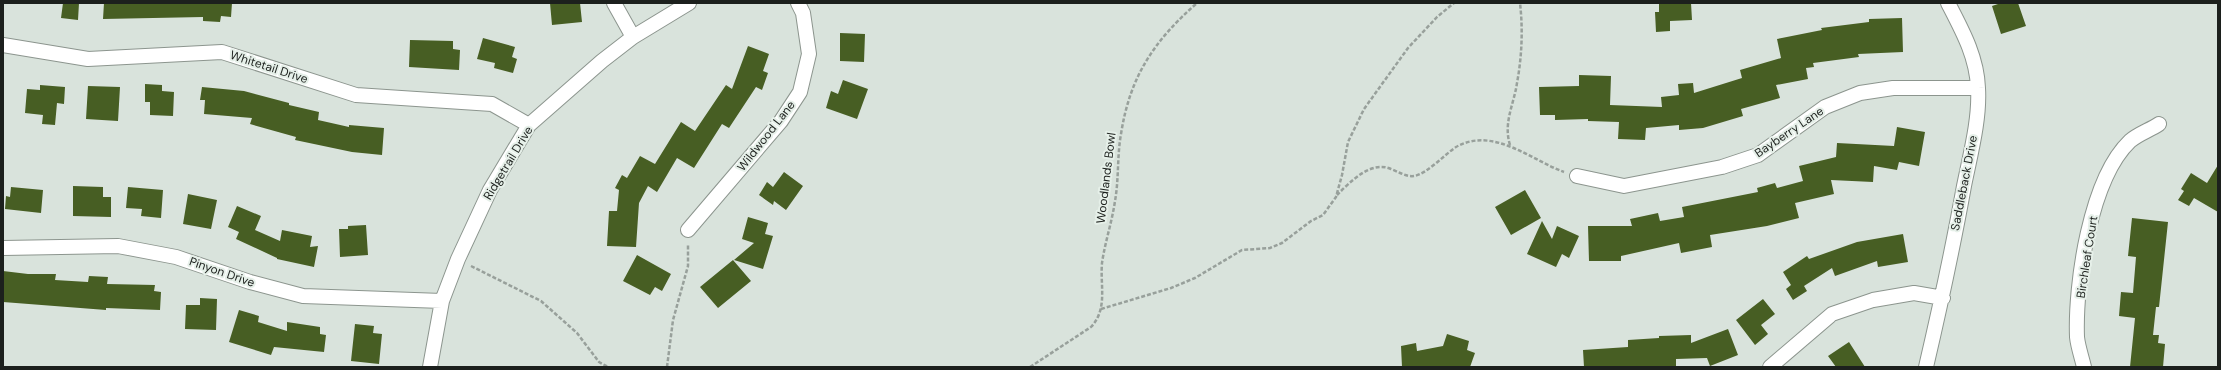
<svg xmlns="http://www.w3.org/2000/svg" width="2221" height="370" font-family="'DM Sans',sans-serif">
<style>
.building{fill:#475e23}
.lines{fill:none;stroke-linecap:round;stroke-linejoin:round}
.street-casing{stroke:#8c958e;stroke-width:16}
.path{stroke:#98a09b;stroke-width:2.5;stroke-dasharray:4 2;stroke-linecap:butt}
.street{stroke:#fff;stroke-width:14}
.labels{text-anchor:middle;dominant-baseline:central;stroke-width:4;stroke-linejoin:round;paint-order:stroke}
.street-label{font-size:12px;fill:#1c201d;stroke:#e6f0e9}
</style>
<rect width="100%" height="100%" fill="#d9e3dc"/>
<path class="building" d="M63,3H79L78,20L61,18Z
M104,3H232L231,17L221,16L220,22L203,21V17L103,19Z
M550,3H580L582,22L552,25Z
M1659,3H1691L1692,20L1670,21V31L1656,32L1655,12H1659Z
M2001,3H2018L2026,26L2001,34L1992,6Z
M1902,18L1903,52L1858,54L1859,57L1813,63L1814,67L1806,68L1808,79L1776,85L1780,98L1741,109L1743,116L1703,128L1679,130V125L1646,128L1645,140L1618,139L1619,122L1588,121V119L1555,120V115H1540L1539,87L1579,86V75L1611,76L1610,105L1662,107L1661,97L1679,95L1678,84L1693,83L1694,93L1742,78L1740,70L1781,58L1777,39L1822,30L1821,28L1869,22V19Z
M840,33L865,34L864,62L840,61Z
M483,38L515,47L512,57L517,59L513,73L494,68L495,63L477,59Z
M410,40L453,41V49L460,50L459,70L409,67Z
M748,46L769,54L763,71L768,73L762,90L756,87L729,128L722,124L694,168L677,158L657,192L648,186L639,203L636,247L607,246L609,211H617L619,190L615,188L622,175L627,178L640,156L655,164L681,122L695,131L726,85L732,89Z
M843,80L868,89L857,119L826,108L831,91L838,94Z
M145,84L162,85V91L174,92L173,116L150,115V102H145Z
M40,85L65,87L64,104L57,103L55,125L42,124L43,115L25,113L27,89L40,90Z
M88,86L120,87L118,121L86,119Z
M202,87L244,91L289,103V105L319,112L318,120L349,127V125L384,128L382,155L352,152L295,140L296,137L250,124L252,118L204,114L205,100H200Z
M1897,127L1925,132L1919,166L1899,162L1897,170L1874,166L1873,182L1831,180L1834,194L1795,203L1799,218L1767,226L1710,235L1712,247L1681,253L1679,243L1621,256V261H1589L1588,226H1632L1630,219L1658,213L1660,221L1684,217L1682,207L1758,192L1757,188L1775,183L1777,188L1803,181L1799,166L1836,157L1837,143L1894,146Z
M2218,165V212L2194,198L2189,206L2178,200L2184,191L2181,189L2191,173L2207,183Z
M784,172L803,186L786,210L774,201L773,205L759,195L767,182L773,187Z
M73,186L103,187V197H111V217L73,216Z
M11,187L43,190L41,213L5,209L6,196L10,197Z
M128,187L163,190L161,218L141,216L142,209L126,208Z
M1525,190L1541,218L1511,235L1495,207Z
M188,194L217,200L211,229L183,224Z
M237,206L261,216L255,230L280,241L282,230L312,236L310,247L318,246L314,267L277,259V258L236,239L239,232L228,227Z
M748,217L768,223L765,234L773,236L763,269L734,260L754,243L742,239Z
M2132,218L2168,222L2159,307H2156L2153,335H2159L2158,343L2165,344L2163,367H2130L2135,318L2119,316L2121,292L2133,293L2136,257L2128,256Z
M1542,221L1552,239L1557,226L1579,236L1569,258L1562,254L1556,267L1527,254Z
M366,225L368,255L340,257L339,229H348V226Z
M1903,234L1908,262L1878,267L1877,261L1835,276L1832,268L1804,286L1807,291L1793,300L1786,289L1791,285L1783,272L1807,256L1809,259L1857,242Z
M637,255L671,274L662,291L655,287L650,295L623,281Z
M733,260L751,281L718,308L700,287Z
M3,271L28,274H56L55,280L88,282L89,276L108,277L107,284L155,285L154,291L161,292L160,310L106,308V310L3,302Z
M200,298L217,299L216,330L185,329L186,305H200Z
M1763,299L1775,314L1761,325L1768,334L1755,345L1736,320Z
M239,310L259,316L258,322L287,331V322L320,327V334L326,335L324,352L274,347L271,355L229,342Z
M355,324L374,326L373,333L382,334L379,364L351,361Z
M1728,329L1738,355L1710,366L1707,358L1676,359V367H1584L1583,350L1628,347V340L1659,338V336L1691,335V343Z
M1447,334L1469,341L1467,350L1475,353L1470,367H1402L1401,346L1416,343L1417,351L1443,346Z
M1849,342L1865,367H1836L1828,356Z"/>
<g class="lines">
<defs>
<path id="street" d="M614,3L633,37
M3,45L88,59L222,52L356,95L492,104L529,125
M1577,176L1624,186L1722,167L1758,155L1825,107L1860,93L1893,88H1978
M688,230L781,121L800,92L809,54L803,13L798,3
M3,248L118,246L176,257L250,282L303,296L442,301
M430,367L442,301L458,259L490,190L529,125L602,61L633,37L689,3
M1770,367L1832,314L1873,300L1914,293L1943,298
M1926,367C1940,307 1953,247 1964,186C1970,156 1980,119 1978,88C1977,57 1962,30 1948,3
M2084,367C2082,358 2078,347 2077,337C2075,284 2090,179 2130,141C2138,134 2150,130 2159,124"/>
</defs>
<use href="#street" class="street-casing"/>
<path class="path" d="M1510,145C1503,123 1514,104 1517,83C1522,56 1523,29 1520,3
M1337,195C1350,182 1371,160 1391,169C1399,172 1406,177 1414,176C1427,174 1444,155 1456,147C1493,126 1531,160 1564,172
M471,266L541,301L577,333L599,362L608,367
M1101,309L1171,288L1195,278L1242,250L1270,248L1282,243L1311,221L1323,215L1336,197L1342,175L1348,142L1364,109L1408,48L1437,17L1454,3
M667,367L673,320L688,266V244
M1030,367L1091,327C1108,309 1100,286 1102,263C1105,242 1112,222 1115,201C1119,179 1117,156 1121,134C1130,76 1154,41 1197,3"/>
<use href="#street" class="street"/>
</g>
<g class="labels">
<g class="street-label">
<text transform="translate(269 67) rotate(18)">Whitetail Drive</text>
<text transform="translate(1789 132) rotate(-34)">Bayberry Lane</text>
<text transform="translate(766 136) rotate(-52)">Wildwood Lane</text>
<text transform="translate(508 163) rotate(-59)">Ridgetrail Drive</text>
<text transform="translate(1106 178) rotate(-83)">Woodlands Bowl</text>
<text transform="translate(1964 183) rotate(-79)">Saddleback Drive</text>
<text transform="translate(2087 257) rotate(-81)">Birchleaf Court</text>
<text transform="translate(222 272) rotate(19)">Pinyon Drive</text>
</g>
</g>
<rect width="2221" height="370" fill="none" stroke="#1c201d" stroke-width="8"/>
</svg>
